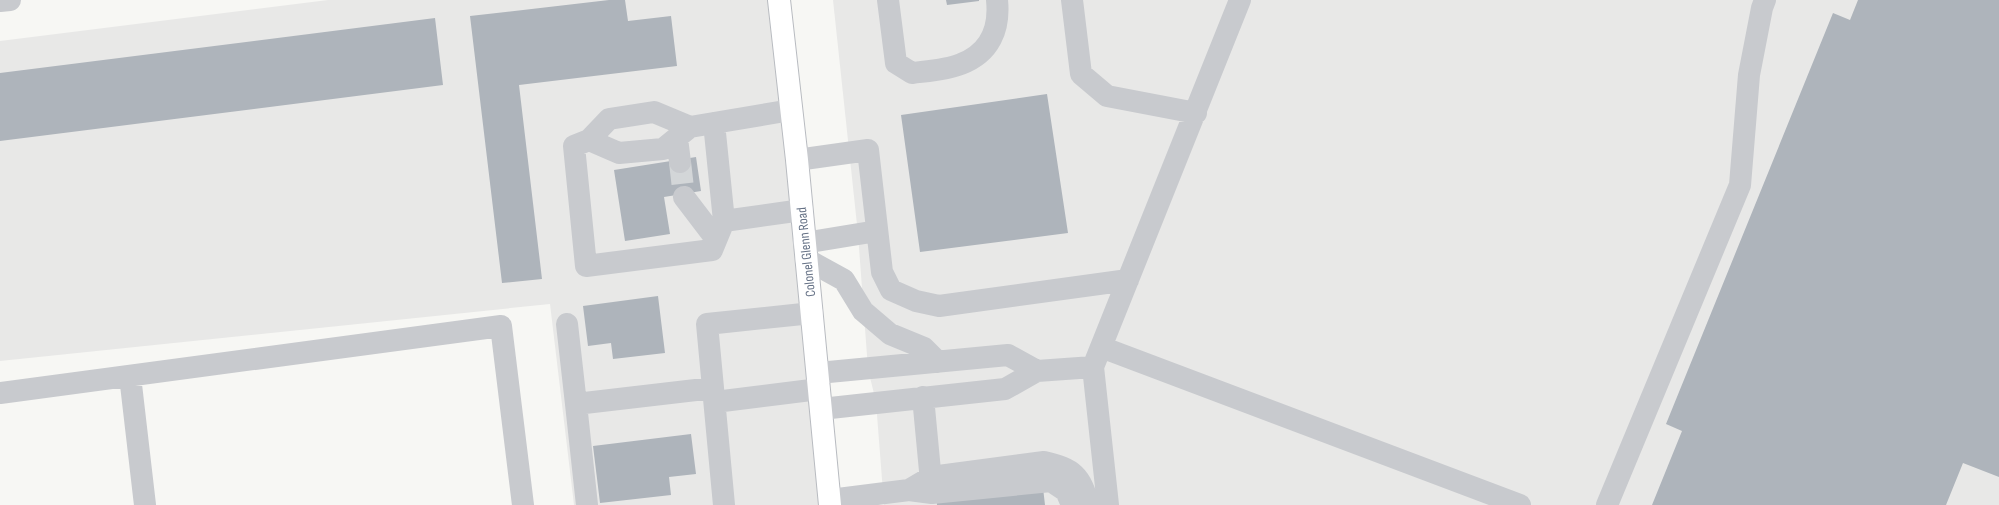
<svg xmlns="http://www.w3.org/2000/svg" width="1999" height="505" font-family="'Sofia Sans Condensed',sans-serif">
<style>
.built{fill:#e8e8e7}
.building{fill:#aeb4bb}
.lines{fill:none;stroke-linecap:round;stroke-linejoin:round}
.minor-tunnel{stroke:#d3d6d8;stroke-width:22;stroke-dasharray:22 11;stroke-linecap:butt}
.major-casing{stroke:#b8bbc0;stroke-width:24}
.minor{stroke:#c8cace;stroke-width:22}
.major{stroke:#fff;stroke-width:22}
.labels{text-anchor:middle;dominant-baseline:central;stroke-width:4;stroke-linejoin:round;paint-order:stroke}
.street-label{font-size:14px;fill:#667286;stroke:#fff}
</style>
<rect width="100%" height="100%" fill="#f7f7f4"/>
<path class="built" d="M328,0H779L830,505H574L550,304L0,361V41Z
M833,0H1999V505H884L876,402L868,369L858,234Z"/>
<path class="building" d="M609,0H625L628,21L671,16L677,66L519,85L542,279L502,283L470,16Z
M946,0H979V1L947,5Z
M1858,0H1999V477L1963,463L1946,505H1652L1682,431L1666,424L1833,13L1850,20Z
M435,18L443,85L0,141V73Z
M1047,94L1068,233L920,252L901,115Z
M696,157L701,191L664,197L670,234L625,241L614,170Z
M658,296L665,353L613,359L611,343L588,346L583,306Z
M691,434L696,474L669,477L671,495L600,503L593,446Z
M1042,479L1045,505H937L936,490Z"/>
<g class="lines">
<path class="minor-tunnel" d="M680,162L684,197"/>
<defs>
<path id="major" d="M779,0L797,160L830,505"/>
</defs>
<use href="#major" class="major-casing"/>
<path class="minor" d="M888,0L896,63L912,73C928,71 947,70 961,64C990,53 1000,29 997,0
M1072,0L1081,74L1107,96L1196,113
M0,1L10,0
M791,110L690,127L663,149L619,153L589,140L574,146L586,266L712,250L724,221L802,210
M714,123L724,221
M677,138L680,162
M589,140L609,119L654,112L690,127
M797,160L868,150L882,272L891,290L916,301L939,306L1128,280
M684,197L716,239
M804,243L877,231
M806,259L844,280L863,311L890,334L924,348L938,362
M567,324L576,404
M1101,347L1520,505
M818,373L1008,355L1037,371
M130,376L145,505
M0,393L501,326L523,505
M923,397L932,492
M715,402L819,389
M821,409L1005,389L1037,371L1093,367
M909,490L931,477L1044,462C1074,469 1080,475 1089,505
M830,500L909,490L932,493L1051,481L1066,491L1072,505
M587,505L576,404L713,388
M724,505L707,324L812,313
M1108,505L1093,367L1240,0
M1607,505L1740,185L1749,75L1762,8L1765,0"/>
<use href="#major" class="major"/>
</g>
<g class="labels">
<g class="street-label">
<text transform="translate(806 252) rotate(-96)">Colonel Glenn Road</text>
</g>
</g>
</svg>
